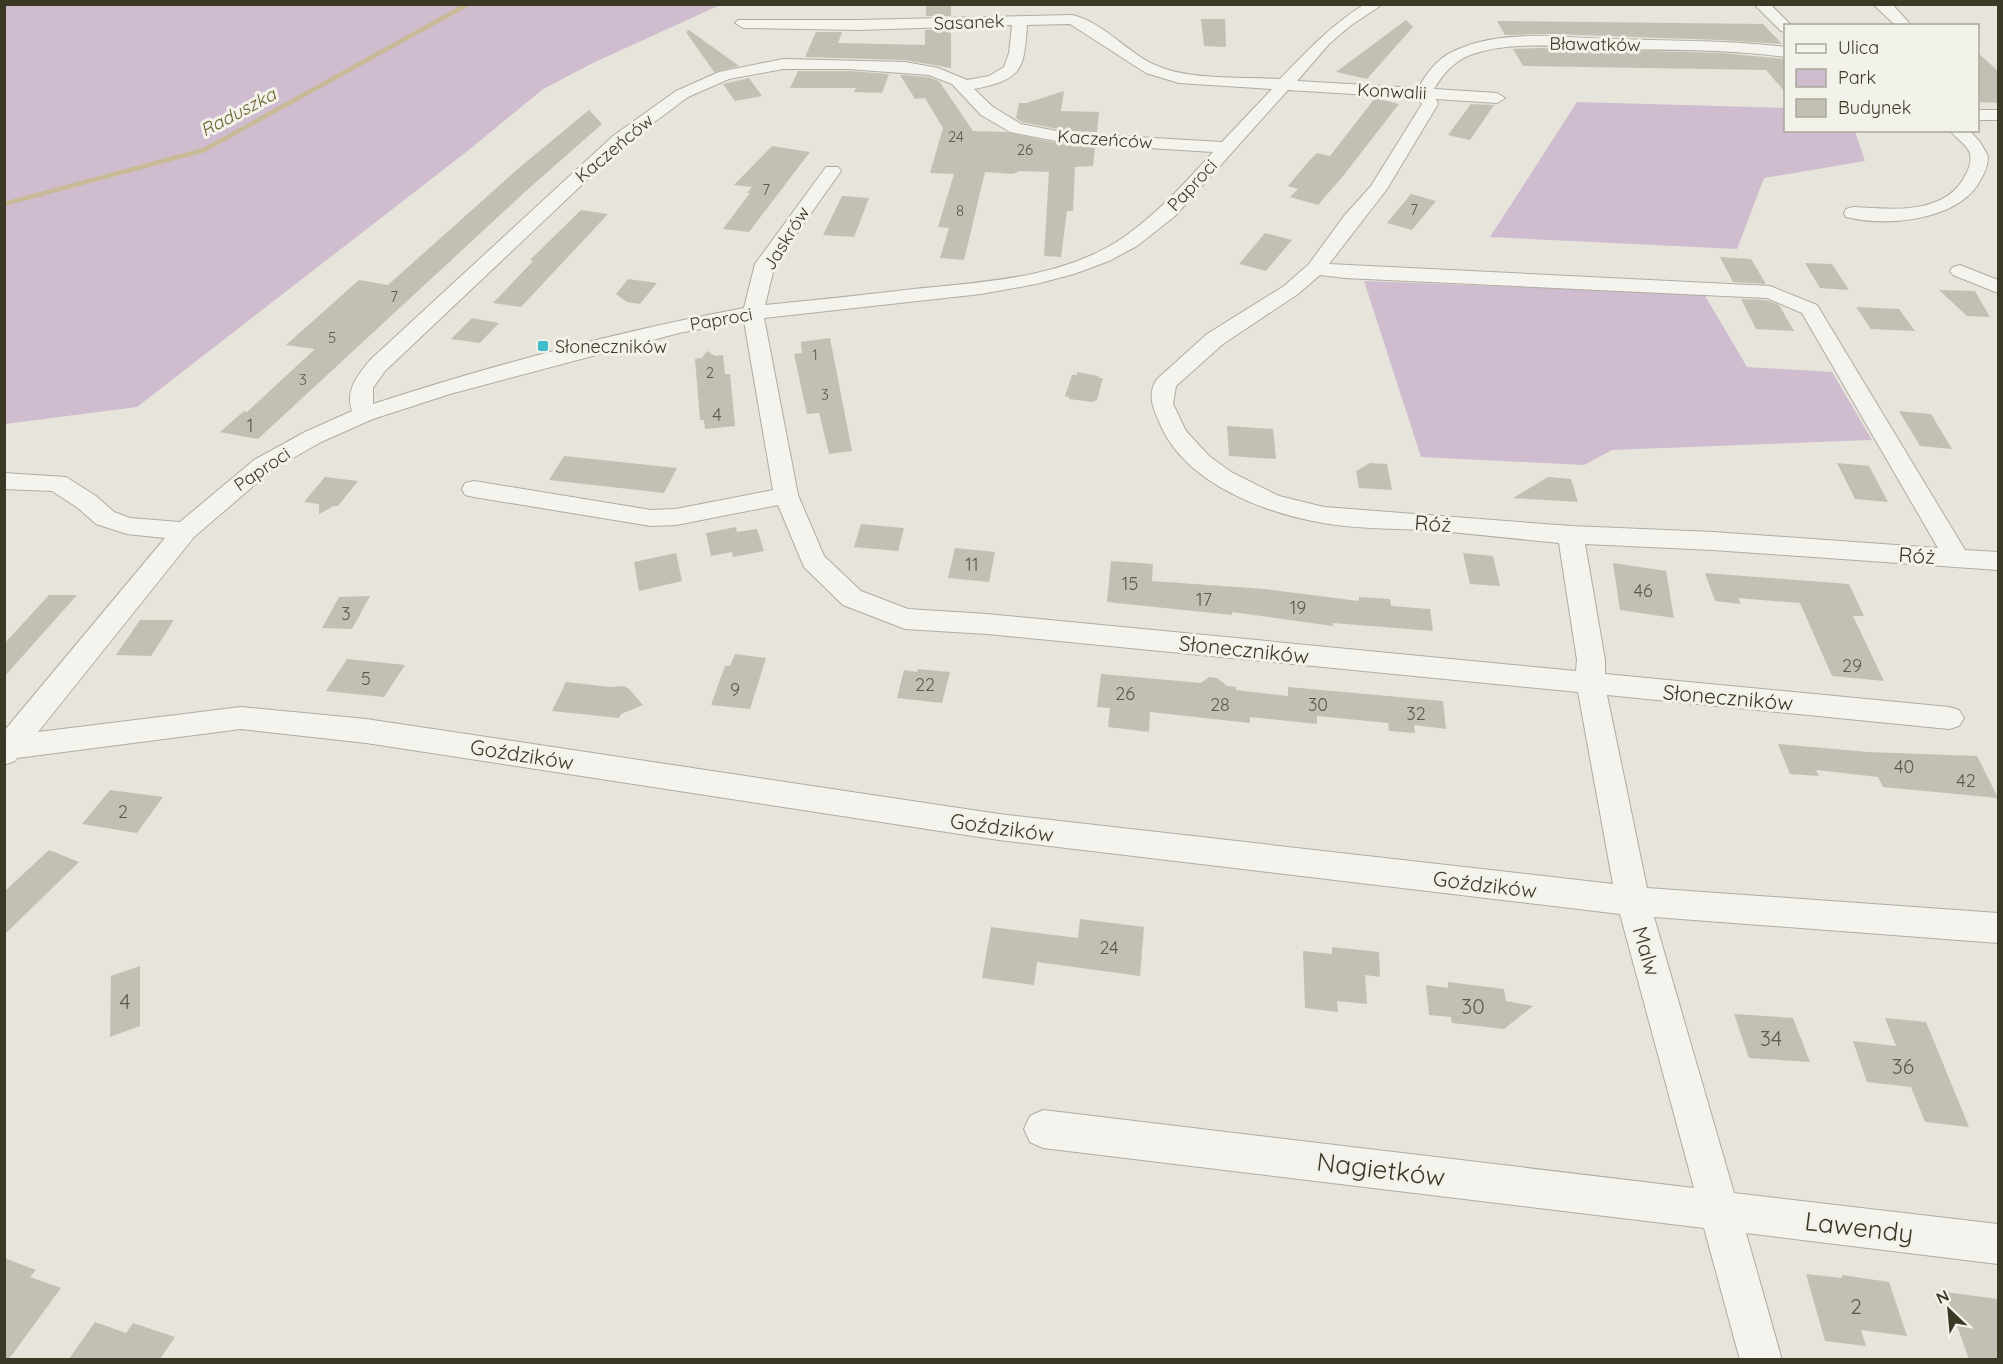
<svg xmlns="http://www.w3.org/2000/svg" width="2003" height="1364" font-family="Quicksand,sans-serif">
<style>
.green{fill:#cfbccf}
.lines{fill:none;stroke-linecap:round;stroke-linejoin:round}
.stream{stroke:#c6bb96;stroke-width:4.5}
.building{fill:#c2c0b3}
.minor-casing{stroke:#afada1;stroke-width:2}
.minor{fill:#f4f3ee;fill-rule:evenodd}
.poi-dot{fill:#3fbccc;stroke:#f3f2ea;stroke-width:2}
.labels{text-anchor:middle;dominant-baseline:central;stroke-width:6;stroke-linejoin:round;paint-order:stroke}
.far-number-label{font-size:15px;fill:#5d5b48}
.far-street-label{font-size:18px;fill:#3b3925;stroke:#f3f2ea}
.far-water-label{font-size:18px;font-style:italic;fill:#6e6330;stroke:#f3f2ea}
.far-poi-label{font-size:18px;fill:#3b3925;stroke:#f3f2ea;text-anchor:start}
.number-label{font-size:18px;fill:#5d5b48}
.street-label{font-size:21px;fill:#3b3925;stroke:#f3f2ea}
.near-number-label{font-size:21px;fill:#5d5b48}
.near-street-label{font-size:26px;fill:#3b3925;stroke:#f3f2ea}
</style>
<rect width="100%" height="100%" fill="#e6e4db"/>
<path class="green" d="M4,5L5,4L720,5L595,62L543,89L470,149L137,407L5,424Z
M1577,102L1785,108L1786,130L1855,131L1865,161L1764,178L1737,249L1490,237Z
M1364,281L1704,294L1747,367L1832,372L1872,440L1612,450L1584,465L1421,457Z"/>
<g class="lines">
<path class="stream" d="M4,204L204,150L468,4"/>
</g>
<path class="building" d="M926,6H951V16H926Z
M1201,19H1225L1226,47L1204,46Z
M1406,20L1413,27L1367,79L1336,72Z
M1497,21L1763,24L1782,44L1720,40L1551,34L1505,35Z
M951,29V68L905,60L805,57L816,32H842L838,43L925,45V30Z
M689,30L739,66L714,72L686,32Z
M1540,48L1721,53L1785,59V92L1766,70L1523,66L1513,49Z
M1977,52L1998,71V103L1977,102Z
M798,71H848L889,74L882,93L854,92L856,88H790Z
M900,75L928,77L939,81L973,131L1006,132L1067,145L1095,147L1093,166L1075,167L1073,211H1067L1061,257L1044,256L1049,172L1020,171L1013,174L985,172L964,260L940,258L949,228L938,227L954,174L930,173L943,128L925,98L915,99Z
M749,78L762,96L735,101L723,84Z
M1064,91L1061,111L1099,112L1097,132L1067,131L1022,122L1016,118L1019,103H1027Z
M1375,98L1399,104L1343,176L1318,205L1290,197L1298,189L1288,186L1308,162L1317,153L1330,156Z
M1471,104L1494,105L1470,140L1448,135Z
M589,110L602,124L526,191L258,439L220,432L244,411L247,412L315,349L286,345L359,280L388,285L520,167Z
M772,146L810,152L749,232L723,229L750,193H747L752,187L734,185Z
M1411,194L1436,201L1412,230L1387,223Z
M842,196L869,198L854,237L823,235Z
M581,210L608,214L521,307L493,303L533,261L530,260Z
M1265,233L1292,240L1266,271L1239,264Z
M1720,257L1751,259L1766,284L1733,282Z
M1805,263L1832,264L1849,290L1820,288Z
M628,279L657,283L640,304L627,302L616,294Z
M1939,290L1975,291L1990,317L1967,316Z
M1741,299L1766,300L1779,305L1794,331L1756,329Z
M1856,307L1899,309L1915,331L1871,329Z
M472,318L499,323L480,343L451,339Z
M830,338L852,451L829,454L819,413L807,414L794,354L802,353L801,342Z
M707,351L715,356L723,355L725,374H730L735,426L705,429L704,420H700L695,359L702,358Z
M1077,372L1099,376L1098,378H1103L1097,400L1092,402L1069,399V397L1065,396L1072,375H1077Z
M1899,411L1931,414L1952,449L1920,446Z
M1227,426L1273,429L1276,459L1229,456Z
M564,456L677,468L664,493L549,480Z
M1370,463L1387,464L1392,490L1359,488L1356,471Z
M1837,463L1869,466L1888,502L1855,499Z
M325,477L358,481L338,506H334L319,514V504L304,502Z
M1548,477L1571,479L1578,502L1513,498Z
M861,524L904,528L898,551L854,547Z
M736,527L737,532L757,529L764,551L733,557L732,552L711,556L706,533Z
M955,548L995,552L989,582L948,578Z
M676,553L682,581L639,591L634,562Z
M1463,553L1493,556L1500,586L1470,584Z
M1111,561L1153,564L1152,581L1264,589L1359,601V597L1390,599L1391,606L1430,609L1433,631L1333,623V626L1232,612V615L1107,602Z
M1613,563L1666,571L1674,618L1620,610Z
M1705,573L1849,584L1864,616H1853L1884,681L1832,676L1800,603L1738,598L1741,604L1715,601Z
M49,595H77L4,677V644Z
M370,596L352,629L322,628L339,597Z
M140,620H174L151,656L116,655Z
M735,654L766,658L750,709L711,705L725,666H730Z
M347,659L405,665L384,697L326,691Z
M918,669L950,672L942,703L897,698L904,670L917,672Z
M1101,674L1201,683L1209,677L1217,678L1227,686L1236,687V690L1288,696V687L1443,701L1446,729L1414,725L1415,733L1389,731L1388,723L1317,716V724L1250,717V723L1150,712L1149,732L1108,727L1110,708L1097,707Z
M566,682L610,687L624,686L629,689L643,705L621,714L619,718L552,711Z
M1778,744L1868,752L1977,756L1998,798L1883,787L1878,777L1816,770L1819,776L1790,774Z
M110,790L163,797L137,833L82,824Z
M49,850L79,862L4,935V892Z
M1080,919L1144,927L1140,976L1037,962L1034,985L982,978L991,927L1078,938Z
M1332,947L1379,952L1380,977L1365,975L1367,1004L1337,1001L1338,1012L1305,1008L1303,951L1332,954Z
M140,966V1026L110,1037L111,976Z
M1448,982L1504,989L1506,1001L1533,1006L1504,1029L1452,1023L1451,1017L1429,1015L1426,985L1448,988Z
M1734,1014L1793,1018L1810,1062L1749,1058Z
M1885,1018L1926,1022L1969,1127L1925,1122L1911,1087L1867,1082L1853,1041L1896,1046Z
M4,1258L36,1270L30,1277L61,1288L9,1359H4Z
M1806,1274L1842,1278V1275L1889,1282L1907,1336L1861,1330L1866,1346L1825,1341Z
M1945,1292L1998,1299V1359H1969Z
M95,1322L126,1333L133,1323L175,1337L160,1359H69Z"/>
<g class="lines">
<defs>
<path id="minor" d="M1365,4H1383L1350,26L1329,44L1297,81L1418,88C1427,73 1437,59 1452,52C1500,28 1560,38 1611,39C1670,41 1727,40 1786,47V57C1728,49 1670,50 1611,49C1565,48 1514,39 1470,55C1453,62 1443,74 1434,89L1497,93L1505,98L1497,103L1436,99L1438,104L1387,189L1329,264L1770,286L1817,305L1965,550L1998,552V570L1713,550L1585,544L1605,660V674L1949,707L1959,710L1964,718L1959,726L1949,729L1607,695L1647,888L1998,913V943L1654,917L1734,1193L1998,1224V1264L1746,1233L1782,1360H1740L1704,1228L1043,1148L1030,1142L1024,1129L1030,1116L1043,1110L1694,1188L1620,914L999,840L366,743L241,729L17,758L15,761L4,765V731L165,538L127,534L96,524L78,508L52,491L4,489V473L66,477L96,496L114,512L130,518L180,522L254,460L305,432L352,411C345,390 357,377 369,361L613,136L676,91L719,72L783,59L905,62L938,68L967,80L989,76L1004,67L1009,53L1012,25L859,30L743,28L735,23L738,20H859L1072,15C1106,23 1128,55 1160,67C1192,80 1245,77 1280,79C1307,51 1331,25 1365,4ZM1070,24L1146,73L1179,83L1272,89L1222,142L1067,133L1021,124L993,107L974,89C1022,79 1024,71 1027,25ZM783,69H848L929,75L952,84L981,115L1010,132L1067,143L1213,152C1185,183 1158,213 1124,237C1065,278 984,282 914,289C865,295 815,300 765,305L775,264L841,171L838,167H826L755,264L744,308C620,331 493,365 373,404V388L385,371L625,144L688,97L729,79ZM1288,90L1418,98L1422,104L1371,186L1344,216L1309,264L1284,286L1207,334L1157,379C1146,395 1154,410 1161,426C1187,484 1265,513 1323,523C1361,530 1402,528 1441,531C1481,535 1520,539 1559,543L1577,660L1576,671L987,614L908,609L861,591L824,556L798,495L764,318L981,294L1036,284L1074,274L1109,261L1137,246L1175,216ZM1320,275L1345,278L1767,298L1802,313L1938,548L1713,532L1571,526L1324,507L1279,496L1231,472L1209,456L1186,431L1173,404L1176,386L1223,344L1298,294ZM744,321L773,490L676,509L651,510L474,481L465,483L462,489L465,495L474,497L651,526L676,525L778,505L804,567L843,605L905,629L987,634L1578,692L1613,884L999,814L366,719L241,707L38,732L194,537L272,470L321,442L373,419L450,394L679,333Z
M1754,4H1770L1792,26H1786V32L1781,31Z
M1873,4H1892L1912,26H1896Z
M1978,110H1998V120H1978Z
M1950,130H1969L1980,142L1988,156C1988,168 1983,176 1977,186C1952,221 1886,227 1846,217L1844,213L1846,209L1853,207C1892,209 1946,216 1966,174C1970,167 1972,158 1969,151C1965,143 1955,138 1950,130Z
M1960,265L1998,280V293L1953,275L1950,271L1953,267Z"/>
</defs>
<use href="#minor" class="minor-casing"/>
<use href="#minor" class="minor"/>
</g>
<rect class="poi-dot" x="537" y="340" width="12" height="12" rx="3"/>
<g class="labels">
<g class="far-number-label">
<text x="956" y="136">24</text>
<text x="1025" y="149">26</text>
<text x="766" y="189">7</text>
<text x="1414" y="209">7</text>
<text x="960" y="210">8</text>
<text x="394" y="296">7</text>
<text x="332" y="337">5</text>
<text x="815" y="354">1</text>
<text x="710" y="372">2</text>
<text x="303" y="379">3</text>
<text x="825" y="394">3</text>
</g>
<g class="far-street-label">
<text transform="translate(969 22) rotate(-2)">Sasanek</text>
<text transform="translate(1595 44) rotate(1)">Bławatków</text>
<text transform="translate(1392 91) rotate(3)">Konwalii</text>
<text transform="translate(1105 139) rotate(4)">Kaczeńców</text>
<text transform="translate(614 148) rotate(-40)">Kaczeńców</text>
<text transform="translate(1192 185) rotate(-47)">Paproci</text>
<text transform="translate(786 238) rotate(-58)">Jaskrów</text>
<text transform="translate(721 319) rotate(-10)">Paproci</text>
<text transform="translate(262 469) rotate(-34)">Paproci</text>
</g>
<g class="far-water-label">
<text transform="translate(238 112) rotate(-28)">Raduszka</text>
</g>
<g class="far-poi-label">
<text x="555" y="346">Słoneczników</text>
</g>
<g class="number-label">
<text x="717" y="414">4</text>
<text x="250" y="425">1</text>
<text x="972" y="564">11</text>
<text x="1130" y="583">15</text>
<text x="1643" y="590">46</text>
<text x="1204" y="599">17</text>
<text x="1298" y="607">19</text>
<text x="346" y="613">3</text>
<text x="1852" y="665">29</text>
<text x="366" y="678">5</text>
<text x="925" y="684">22</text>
<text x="735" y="689">9</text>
<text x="1125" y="693">26</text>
<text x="1220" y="704">28</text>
<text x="1318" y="704">30</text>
<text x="1416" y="713">32</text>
<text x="1904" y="766">40</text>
<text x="1966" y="780">42</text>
<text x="123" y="811">2</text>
<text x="1109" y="947">24</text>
</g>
<g class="street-label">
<text transform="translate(1433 523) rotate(4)">Róż</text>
<text transform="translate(1917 555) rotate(4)">Róż</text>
<text transform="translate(1244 649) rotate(6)">Słoneczników</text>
<text transform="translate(1728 697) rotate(5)">Słoneczników</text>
<text transform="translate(522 754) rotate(9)">Goździków</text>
<text transform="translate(1002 827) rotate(8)">Goździków</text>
<text transform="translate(1485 884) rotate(7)">Goździków</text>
<text transform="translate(1647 951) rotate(74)">Malw</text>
</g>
<g class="near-number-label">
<text x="125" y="1001">4</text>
<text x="1473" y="1006">30</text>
<text x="1771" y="1038">34</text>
<text x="1903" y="1066">36</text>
<text x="1856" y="1306">2</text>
</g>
<g class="near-street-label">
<text transform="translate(1381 1169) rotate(7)">Nagietków</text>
<text transform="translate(1859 1227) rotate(7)">Lawendy</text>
</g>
</g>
<rect width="2003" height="1364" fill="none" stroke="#3b3925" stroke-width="12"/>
<rect x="1784" y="24" width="195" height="108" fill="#f3f2ea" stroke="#a9a89b" stroke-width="1.5"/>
<rect x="1796" y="44" width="30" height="9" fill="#f4f3ee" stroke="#a9a89b" stroke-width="1.5"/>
<text x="1838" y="54" font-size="18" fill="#3b3925">Ulica</text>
<rect x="1796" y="69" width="30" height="18" fill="#cfbccf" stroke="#a9a89b" stroke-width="1.5"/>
<text x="1838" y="84" font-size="18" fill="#3b3925">Park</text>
<rect x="1796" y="99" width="30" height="18" fill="#c2c0b3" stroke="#a9a89b" stroke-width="1.5"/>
<text x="1838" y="114" font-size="18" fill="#3b3925">Budynek</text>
<g transform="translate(1949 1310) rotate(334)" stroke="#f3f2ea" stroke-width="4.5" paint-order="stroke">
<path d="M0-4.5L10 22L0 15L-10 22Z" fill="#3b3925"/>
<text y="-9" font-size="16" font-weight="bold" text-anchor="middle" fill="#3b3925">N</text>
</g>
</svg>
